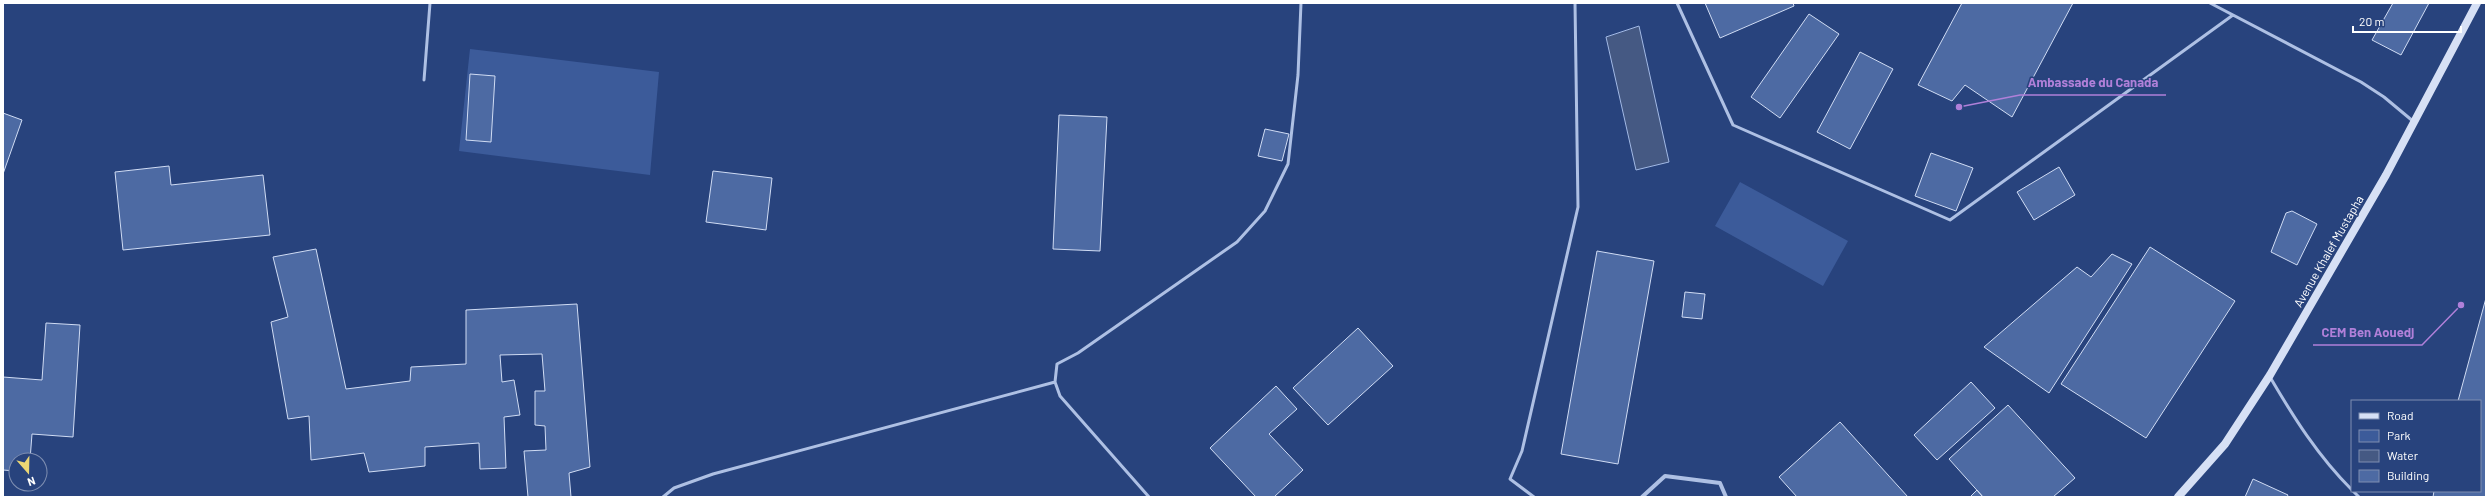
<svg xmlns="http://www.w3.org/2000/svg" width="2489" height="500" font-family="Barlow,sans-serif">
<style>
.green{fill:#3c5b9a}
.water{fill:#455983;stroke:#a2b9e5}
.building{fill:#4d6aa3;stroke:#d0dcf4}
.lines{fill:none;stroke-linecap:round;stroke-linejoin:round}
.service{stroke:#aec0e4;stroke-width:3}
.minor{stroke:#aec0e4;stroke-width:4}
.secondary{stroke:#d6e0f5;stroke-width:8}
.labels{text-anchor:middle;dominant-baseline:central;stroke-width:3;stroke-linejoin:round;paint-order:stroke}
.street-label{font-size:12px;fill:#fff;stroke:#28437d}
.leader{fill:none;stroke:#b080d9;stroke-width:1.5}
.callout-dot{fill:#b080d9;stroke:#28437d;stroke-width:1.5}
.callout-label{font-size:13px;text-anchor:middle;font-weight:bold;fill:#b080d9;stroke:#28437d;stroke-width:3;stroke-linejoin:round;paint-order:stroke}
</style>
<rect width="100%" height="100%" fill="#28437d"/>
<path class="green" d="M470,49L659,72L650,175L459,151Z
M1740,182L1848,241L1823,286L1715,226Z"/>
<path class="water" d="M1639,26L1669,162L1636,170L1606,37Z"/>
<path class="building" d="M1705,3H1793L1794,6L1720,38Z
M1962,3H2073L2012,117L1965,85L1952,101L1918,85Z
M2393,3H2429L2401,55L2372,40Z
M1809,14L1839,34L1780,118L1751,97Z
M1860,52L1893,69L1850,149L1817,132Z
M470,74L495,76L491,142L466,140Z
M3,113L22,120L3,174Z
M1059,115L1107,117L1100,251L1053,249Z
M1265,129L1289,134L1282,161L1258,156Z
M1931,153L1973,168L1956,211L1915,196Z
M169,166L171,185L263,175L270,235L123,250L115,172Z
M2059,167L2075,195L2034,220L2017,192Z
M713,171L772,178L766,230L706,222Z
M2292,211L2317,224L2297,265L2271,252L2286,213Z
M2150,247L2235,301L2146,438L2061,384Z
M316,249L346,389L410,381L411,367L466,364V310L577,304L590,467L569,473L571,497H528L524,451L546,450L545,426L535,425V391H545L542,354L500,355L502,382L514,380L520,415L504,417L506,468L480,469L479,443L425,447V466L369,472L364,453L311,460L309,416L288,419L271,322L288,317L273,257Z
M1597,251L1654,261L1618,464L1561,454Z
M2112,254L2132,264L2049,393L1984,347L2077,267L2091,277Z
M1685,292L1705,294L1702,319L1682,317Z
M2486,298V497H2433L2434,491H2480V401H2458Z
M46,323L80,325L73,437L32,434L30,460H16V471L3,470V377L42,380Z
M1358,328L1393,366L1328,425L1293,388Z
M1971,382L1995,408L1937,460L1914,435Z
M1276,386L1297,409L1269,434L1303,470L1274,497H1256L1210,448Z
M2008,405L2075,478L2053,497H1983L1949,459Z
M1840,422L1908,497H1797L1779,477Z
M2253,479L2288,495L2287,497H2245Z
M1977,490L1983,497H1970Z"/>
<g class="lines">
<path class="service" d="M1677,3L1733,125L1950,220L2233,15
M2210,3L2361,82L2384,97L2414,122
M424,80L430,3
M2270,377C2294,418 2318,456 2352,490
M2353,491L2359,497
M663,497L674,488L713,474L1055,382
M1149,497L1060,396L1055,382L1057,364L1078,353L1237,242L1265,211L1288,164L1298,75L1301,3
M1534,497L1510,479L1522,451L1578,207L1575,3"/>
<path class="minor" d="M1642,497L1665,476L1720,483L1726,497"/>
<path class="secondary" d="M2178,497L2225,444L2270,375L2386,175L2477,3"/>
</g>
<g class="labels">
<g class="street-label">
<text transform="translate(2328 251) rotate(-60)">Avenue Khalef Mustapha</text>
</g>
</g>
<path class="leader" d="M1959 107L2020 95H2166M2461 305L2422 345H2313"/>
<g class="callout-dot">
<circle cx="1959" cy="107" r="4"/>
<circle cx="2461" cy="305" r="4"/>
</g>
<g class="callout-label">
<text x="2093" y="87">Ambassade du Canada</text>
<text x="2368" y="337">CEM Ben Aouedj</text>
</g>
<rect width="2489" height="500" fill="none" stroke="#ffffff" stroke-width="8"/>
<rect x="2351" y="400" width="130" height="92" fill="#28437d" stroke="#7e8eb1"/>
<rect x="2359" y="413" width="20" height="6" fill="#d6e0f5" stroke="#7e8eb1"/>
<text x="2387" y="420" font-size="12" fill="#ffffff">Road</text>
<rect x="2359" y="430" width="20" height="12" fill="#3c5b9a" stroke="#7e8eb1"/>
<text x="2387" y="440" font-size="12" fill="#ffffff">Park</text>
<rect x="2359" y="450" width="20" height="12" fill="#455983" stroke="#7e8eb1"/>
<text x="2387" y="460" font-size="12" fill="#ffffff">Water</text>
<rect x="2359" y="470" width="20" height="12" fill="#4d6aa3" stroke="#7e8eb1"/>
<text x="2387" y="480" font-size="12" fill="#ffffff">Building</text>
<g transform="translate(28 472) rotate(160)"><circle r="19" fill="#28437d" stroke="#7e8eb1"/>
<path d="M0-3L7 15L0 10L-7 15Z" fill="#ecd774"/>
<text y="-6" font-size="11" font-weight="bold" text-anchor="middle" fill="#ffffff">N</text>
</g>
<path d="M2353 26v6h108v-6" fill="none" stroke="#ffffff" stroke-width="2"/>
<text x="2359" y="26" font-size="12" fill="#ffffff" stroke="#28437d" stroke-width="3" paint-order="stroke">20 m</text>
</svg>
